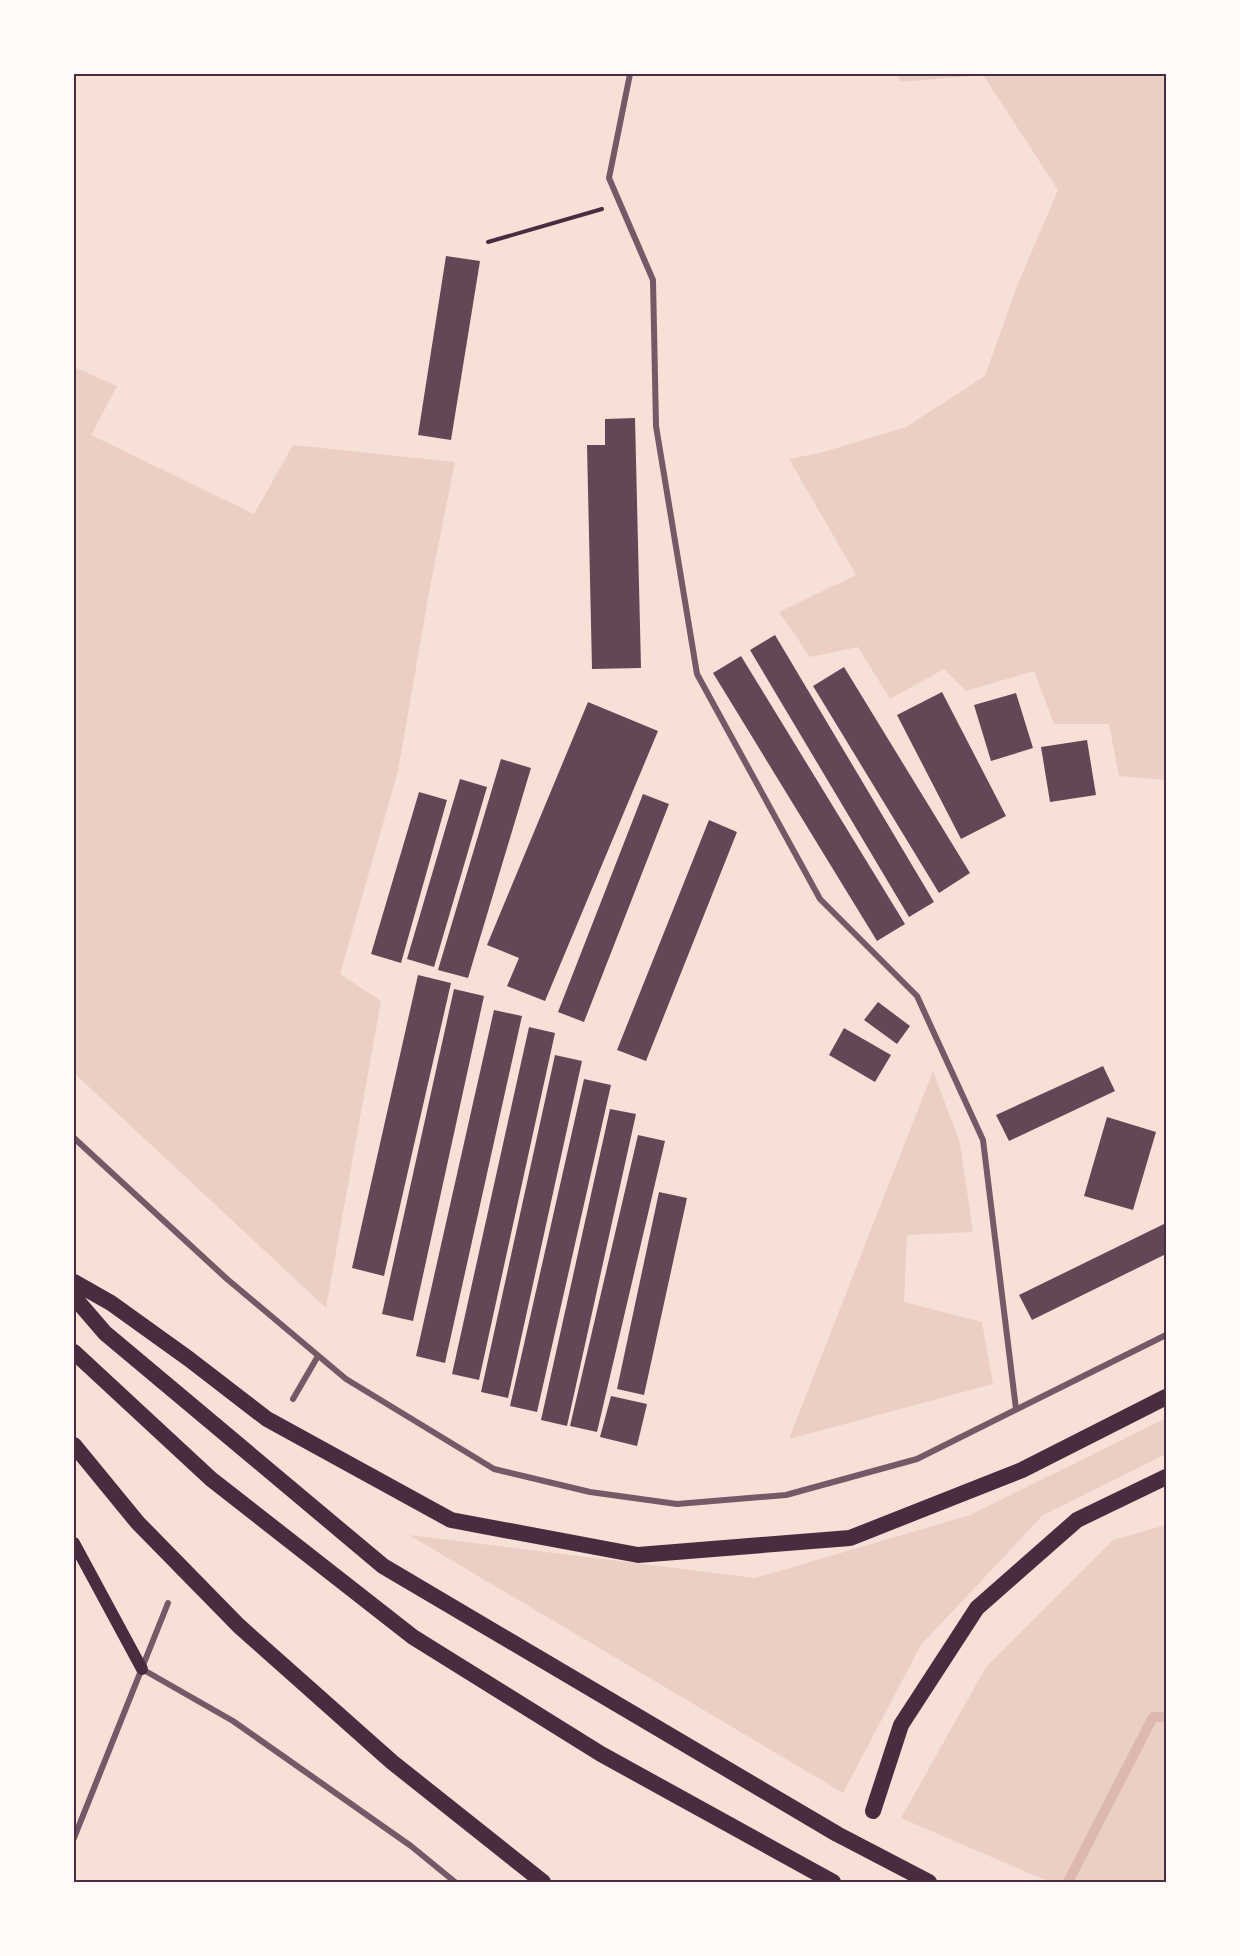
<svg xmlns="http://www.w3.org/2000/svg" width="1240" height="1956" font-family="'Noto Sans',sans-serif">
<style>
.green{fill:#ebcfc5}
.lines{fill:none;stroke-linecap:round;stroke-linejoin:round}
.stream{stroke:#dcb8b0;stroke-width:10}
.building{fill:#644757}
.path{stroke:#4a2c40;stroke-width:4}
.minor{stroke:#755966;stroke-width:6}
.secondary{stroke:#4a2c40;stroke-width:12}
.trunk{stroke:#4a2c40;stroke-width:16}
.neatline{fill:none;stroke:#4a2c40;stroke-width:2}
</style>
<rect width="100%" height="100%" fill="#f7e1d7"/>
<path class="green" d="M897,74H1166V780L1119,776L1109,724H1054L1034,671L966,691L944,669L890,699L858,647L810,657L779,612L856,575L789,459L820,453L906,427L985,376L1017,286L1058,190L983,75L901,82Z
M74,367L117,386L91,435L254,514L293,445L455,462L430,587L398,771L340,974L381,1001L326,1308L74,1073Z
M933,1071L960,1143L973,1232L907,1235L904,1302L982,1322L993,1384L789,1439Z
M1166,1418V1454L1043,1515L921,1645L843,1793L409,1535L755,1578L970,1515Z
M1166,1525V1882H1049L901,1818L986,1667L1113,1540Z"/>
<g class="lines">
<path class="stream" d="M1068,1882L1153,1717H1166"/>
</g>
<path class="building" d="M446,256L480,261L451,440L418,435Z
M635,418L641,668L592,669L587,445H605V419Z
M775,635L934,902L909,917L750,650Z
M741,656L905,924L877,941L713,673Z
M844,667L970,873L939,893L813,686Z
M942,692L1006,816L961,839L897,715Z
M1016,693L1033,748L991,761L974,705Z
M588,702L658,731L545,1001L507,986L519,958L487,945Z
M1087,740L1096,795L1050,802L1041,747Z
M501,759L531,768L468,978L438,970Z
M460,779L487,787L434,967L407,959Z
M419,792L447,800L401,963L371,954Z
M643,794L669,804L584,1022L558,1012Z
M709,820L737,832L646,1061L617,1050Z
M418,975L451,983L384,1276L352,1268Z
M454,989L484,996L413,1321L382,1314Z
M878,1002L910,1026L897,1044L864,1020Z
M494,1010L522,1016L445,1363L416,1356Z
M529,1027L555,1033L479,1380L452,1374Z
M844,1028L891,1055L875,1082L829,1055Z
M555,1055L582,1061L508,1398L481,1392Z
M1103,1066L1115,1091L1009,1141L996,1115Z
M584,1079L611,1085L537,1412L510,1406Z
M610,1109L636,1114L567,1426L541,1420Z
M1107,1117L1156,1132L1133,1210L1084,1196Z
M638,1135L665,1141L597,1432L570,1426Z
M659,1192L687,1198L644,1395L617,1389Z
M1166,1223V1254L1032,1320L1019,1295Z
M611,1396L647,1404L637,1446L600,1437Z"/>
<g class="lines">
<path class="path" d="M488,242L602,209"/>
<path class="minor" d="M630,74L609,178L653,280L656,426L697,674L820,899L917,996L983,1140L1016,1409
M74,1138L227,1279L346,1379L494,1469L590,1492L677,1504L786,1495L917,1459L1166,1335
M293,1399L318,1356
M142,1669L233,1721L411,1846L455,1882
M74,1838L168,1603"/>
<path class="secondary" d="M74,1543L142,1669"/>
<path class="trunk" d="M74,1282L111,1303L189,1359L267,1419L451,1520L638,1555L850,1538L1022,1470L1166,1397
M74,1297L105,1333L383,1566L837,1834L929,1882
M74,1352L211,1479L413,1637L601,1754L833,1882
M74,1445L138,1523L239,1626L392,1762L543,1882
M873,1811L901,1725L977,1608L1077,1520L1166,1477"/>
</g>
<rect width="1240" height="1956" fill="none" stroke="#fffaf5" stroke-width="150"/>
<rect x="75" y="75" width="1090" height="1806" class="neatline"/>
</svg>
